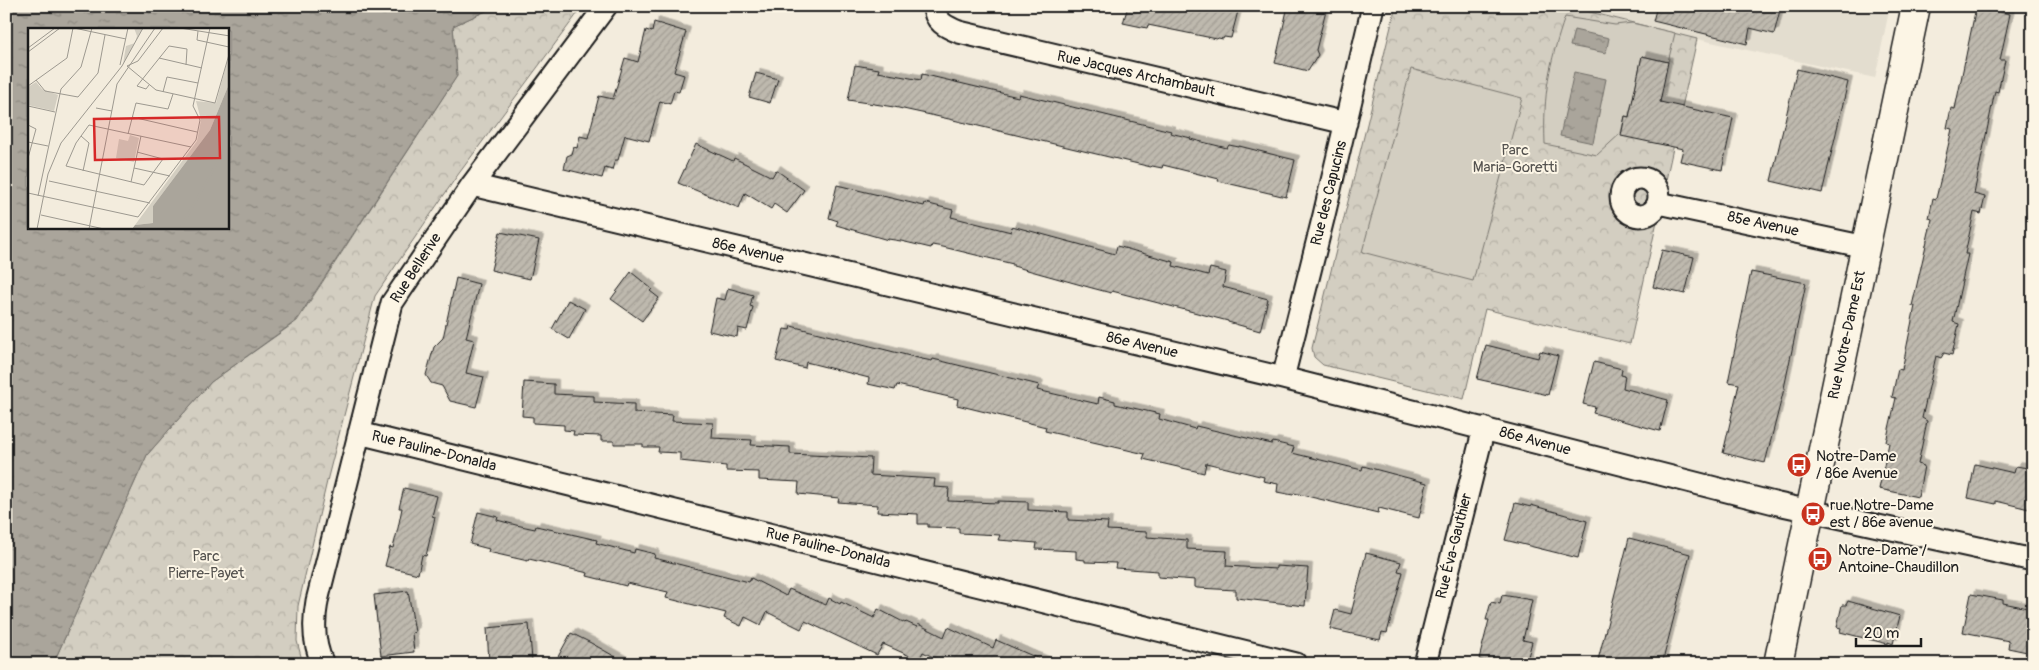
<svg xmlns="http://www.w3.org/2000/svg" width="2039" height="670" font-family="Pangolin,sans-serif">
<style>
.built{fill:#e3ddcf}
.park{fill:url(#park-crowns);stroke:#78756e}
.garden{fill:#d3cec1;stroke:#78756e}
.water{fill:url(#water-ripples);stroke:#716e68;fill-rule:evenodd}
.building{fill:url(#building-hatch);stroke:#1c1c1c;filter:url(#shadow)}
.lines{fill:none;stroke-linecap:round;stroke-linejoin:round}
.street-casing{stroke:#1c1c1c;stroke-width:25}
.secondary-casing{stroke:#1c1c1c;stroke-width:31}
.street{stroke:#fcf5e5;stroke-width:21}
.secondary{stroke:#fcf5e5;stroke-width:28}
.labels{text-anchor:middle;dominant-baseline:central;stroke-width:4;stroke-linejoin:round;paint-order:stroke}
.street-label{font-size:15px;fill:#1c1c1c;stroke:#fcf5e5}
.park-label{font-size:15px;fill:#53514e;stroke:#fcf5e5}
.poi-label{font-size:15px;fill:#1c1c1c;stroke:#fcf5e5;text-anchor:start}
.inset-river{fill:none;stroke:#aaa59b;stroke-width:2.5}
.inset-road{fill:none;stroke:#9d9990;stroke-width:1}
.view{fill:#d62828;fill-opacity:0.15;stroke:#d62828;stroke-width:2.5}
.inset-edge{fill:none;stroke:#1c1c1c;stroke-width:2.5}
</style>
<defs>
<pattern id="park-crowns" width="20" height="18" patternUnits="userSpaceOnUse" patternTransform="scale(1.25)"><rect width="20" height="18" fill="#d3cec1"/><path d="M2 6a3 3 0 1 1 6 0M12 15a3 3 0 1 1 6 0" fill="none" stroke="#b5b0a5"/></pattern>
<pattern id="water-ripples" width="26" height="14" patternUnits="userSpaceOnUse" patternTransform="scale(1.25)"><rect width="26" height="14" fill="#aaa59b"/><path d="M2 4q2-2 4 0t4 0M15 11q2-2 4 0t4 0" fill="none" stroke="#8a867e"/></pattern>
<pattern id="building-hatch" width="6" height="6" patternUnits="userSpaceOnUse" patternTransform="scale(1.25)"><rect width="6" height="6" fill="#beb9ae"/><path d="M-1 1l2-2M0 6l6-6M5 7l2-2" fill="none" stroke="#a39e95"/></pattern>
<filter id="shadow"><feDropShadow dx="4.5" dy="-4.5" stdDeviation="0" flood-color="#0004"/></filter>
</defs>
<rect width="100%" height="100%" fill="#f3ecdd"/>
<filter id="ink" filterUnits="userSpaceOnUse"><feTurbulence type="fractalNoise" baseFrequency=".02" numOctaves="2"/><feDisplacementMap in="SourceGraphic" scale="10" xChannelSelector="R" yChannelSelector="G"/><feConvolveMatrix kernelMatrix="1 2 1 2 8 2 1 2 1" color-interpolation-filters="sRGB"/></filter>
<g filter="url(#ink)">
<path class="built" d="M1566,6H1890L1875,78L1697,39Z"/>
<path class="park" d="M497,6H583L457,176L375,296L328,477L298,606L297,641L303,664H53L147,455L211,382L297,321L457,76L453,26Z
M1396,6H1566L1697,39L1630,344L1485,309L1464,399L1323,365L1314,357L1312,348Z"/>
<path class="garden" d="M1565,17L1615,25L1632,23L1675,33L1668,62L1642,56L1629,117L1625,116L1621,133L1597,155L1545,144C1543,94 1549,64 1565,17Z
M1411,69L1522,98L1473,281L1362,252Z"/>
<path class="water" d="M6,6H497L453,26L457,76L296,321L211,382L147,455L53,664H6ZM29,29H228V228H29Z
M1574,30L1609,38L1606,53L1570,46Z
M1574,72L1606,79L1593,143L1560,136Z"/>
<path class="building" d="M1128,6H1231L1230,10L1238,11L1231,38L1224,37L1223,39L1218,38L1217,39L1148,25L1147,28L1123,23Z
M1288,6H1327L1316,50L1318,55L1308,71L1275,63Z
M1657,6H1781L1774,34L1750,28L1747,44L1653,21Z
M1976,7L2010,14L2000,60H2005L1998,92L1995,91L1974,194L1985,197L1981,214L1974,212L1965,254H1968L1953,322L1959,324L1952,355L1944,353L1941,358L1936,356L1922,418L1927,421L1918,464L1924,466L1918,497L1879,489L1889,443L1886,442L1896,398L1892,397L1898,369L1902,370L1915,306H1912L1932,219L1929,218L1933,198L1936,199L1952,129L1947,128L1951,108L1955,109Z
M654,22L686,32L674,72L684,75L679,92L674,91L670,104L660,101L649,141L625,135L618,160H615L612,170L605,168L602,178L564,169L567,156L572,154L574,147L577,148L580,136L588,138L599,96L613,99L625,58L638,62L646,30L652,32Z
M1642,56L1668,62L1660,102L1733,118L1722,170L1680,161L1683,149L1621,136L1625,116L1629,117Z
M855,65L879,69L878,72L921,80L922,74L1018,97L1019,94L1171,131L1170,133L1191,138L1190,139L1227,148L1229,145L1239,147V146L1295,160L1286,197L1218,181L1219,179L1163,165L1162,168L1152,166L1151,167L949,119L894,107L848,100Z
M1797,69L1848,82L1822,193L1771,181Z
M756,73L778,79L770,103L749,97Z
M696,144L733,161L734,158L772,177L776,170L804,190L787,213L774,204L771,209L745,193L739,208L678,183Z
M837,185L924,206L925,203L953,210L951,217L1011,232L1012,226L1115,254L1117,246L1174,262L1173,266L1208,275L1210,268L1226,272L1223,287L1268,299L1260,331L1228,322V321L1112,291L1111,293L1092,288L1013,266V264L943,247L932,245L931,248L901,241L888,239V240L836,225L838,221L829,218Z
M500,232L539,240L530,279L491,270Z
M1662,250L1694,257L1685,294L1653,287Z
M631,272L652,289L650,291L659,298L642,321L611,299Z
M1751,272L1806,283L1783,393L1765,463L1723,453L1739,384L1728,382Z
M456,278L479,284L466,338L474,340L466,373L484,377L476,407L450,401L442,386L431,383L426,375L434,347L443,338Z
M728,288L753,295L750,306L753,307L747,330L738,328L737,337L709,331L716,298L725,300Z
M568,300L585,309L569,339L552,329Z
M791,326L922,359L932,361L933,359L1011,378L1039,385L1037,390L1098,404L1099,397L1115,401V404L1160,414L1159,419L1195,429L1196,426L1272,444L1273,442L1294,447L1292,453L1325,461L1362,470L1363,466L1427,483L1419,518L1379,508L1378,513L1294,493L1293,495L1277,492L1278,484L1263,481L1264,477L1206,463L1204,473L1143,459L1145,454L1045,431L1046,427L957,405L958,399L897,385L895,390L868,384L869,378L806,362L805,368L776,361L784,329L790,330Z
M1486,345L1538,358L1540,351L1558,356L1548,395L1477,379Z
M1594,362L1622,369L1621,375L1625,376L1623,388L1668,400L1660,431L1593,413L1595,407L1583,404Z
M524,382L554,384V394L594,396V402L634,404V413L673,415L672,421L713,423L712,438L752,440L751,445L790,447V454L871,458L870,475L935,479L934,487L949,488L948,501L998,503V501L1028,502V510L1068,512V520L1108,522L1107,530L1147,532V537L1187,540V549L1227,551L1226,566L1276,569V566L1308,568L1305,606L1236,598V590L1197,588L1195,587V580L1158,577V571L1115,568L1116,563L1085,562V560L1076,559V551L1036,549L1037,543L998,540L1000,535L959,533V528L928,527V524H918V514L877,512L878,505L838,502L839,498L798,494L799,482L759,480V472L726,471V466L680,461V453L658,452L659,447H643V444H614V441H601V436L573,435L574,431L564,430V425L533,423V417L522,416Z
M1975,464L2014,473L2016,466L2033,469V510L1996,501V504L1968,498Z
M404,488L437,496L432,516L435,517L426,556L422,555L418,574L385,566L390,547L393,548L398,528L402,508H399Z
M1515,503L1531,507V505L1587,521L1578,558L1505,540Z
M478,512L498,517L497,520L516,525L535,529L536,526L597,540L596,543L634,553L635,549L655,554L654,558L749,582L751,578L786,596L789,589L826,605L829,598L840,604L841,602L874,618L878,609L905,623L906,622L917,627L918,624L944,637L948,627L993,648L996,640L1051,664H947L923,652L919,660L883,644L877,655L805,621L801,629L767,612L761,625L745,617L741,626L724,618L726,613L666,598L668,592L627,583L626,586L607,581L587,576L588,573L529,559L528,561L488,552L489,549L470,544Z
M1629,538L1690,554L1662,664H1597Z
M1366,553L1401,562L1398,571L1403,572L1387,633L1382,632L1380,640L1330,629L1335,610L1351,614Z
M408,591L415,632L412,633L414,652L381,656L374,595Z
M1971,594L2003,600V603L2033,609V650L2028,648L2027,652L2008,648L2009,641L1963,632Z
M1502,595L1532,600L1523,640L1532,642L1526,664H1497L1479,659L1489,620H1486L1491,602L1500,604Z
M1848,601L1900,616L1893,644L1888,642V644L1840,632L1841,628L1837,627L1842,605H1846Z
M529,624L532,660L489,663L487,628Z
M571,633L591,643L628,664H554Z"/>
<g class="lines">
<defs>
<path id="street" d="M934,6C934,21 946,27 959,32L1346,123
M1621 197a19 19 0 1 1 38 0a19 19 0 1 1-38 0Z
M472,185L1283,378L1778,504L2033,560
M1659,203L1866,247
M1283,378L1324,215L1373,6
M359,433L1296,664
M323,664C313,644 313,623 317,601L392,303L472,185L606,6
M1425,664L1484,428"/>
<path id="secondary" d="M1778,664L1916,6"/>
</defs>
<use href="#street" class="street-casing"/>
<use href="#secondary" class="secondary-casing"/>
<use href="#street" class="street"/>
<use href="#secondary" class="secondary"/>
</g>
</g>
<defs>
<symbol id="bus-disc" viewBox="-11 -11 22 22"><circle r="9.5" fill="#c8321e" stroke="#fcf5e5"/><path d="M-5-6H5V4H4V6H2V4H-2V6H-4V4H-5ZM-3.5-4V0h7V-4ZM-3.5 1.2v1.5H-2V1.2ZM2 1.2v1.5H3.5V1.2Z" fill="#fff"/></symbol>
</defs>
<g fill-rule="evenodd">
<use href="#bus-disc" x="1785" y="451" width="28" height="28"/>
<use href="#bus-disc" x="1799" y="500" width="28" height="28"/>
<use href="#bus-disc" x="1806" y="545" width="28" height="28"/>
</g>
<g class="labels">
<g class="street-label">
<text transform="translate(1136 74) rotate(13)">Rue Jacques Archambault</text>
<text transform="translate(1329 193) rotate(-76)">Rue des Capucins</text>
<text transform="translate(1763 224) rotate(12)">85e Avenue</text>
<text transform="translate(748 251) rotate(13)">86e Avenue</text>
<text transform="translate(416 268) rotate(-57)">Rue Bellerive</text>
<text transform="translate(1847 335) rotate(-78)">Rue Notre-Dame Est</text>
<text transform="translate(1142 345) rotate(13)">86e Avenue</text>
<text transform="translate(1535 441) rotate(15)">86e Avenue</text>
<text transform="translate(434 451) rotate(14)">Rue Pauline-Donalda</text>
<text transform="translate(1454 546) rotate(-76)">Rue Éva-Gauthier</text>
<text transform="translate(828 548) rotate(14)">Rue Pauline-Donalda</text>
</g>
<g class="park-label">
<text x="1515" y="150">Parc<tspan x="1515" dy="17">Maria-Goretti</tspan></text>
<text x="206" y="556">Parc<tspan x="206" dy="17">Pierre-Payet</tspan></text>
</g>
<g class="poi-label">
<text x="1816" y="456">Notre-Dame<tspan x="1816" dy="17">/ 86e Avenue</tspan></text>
<text x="1830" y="505">rue Notre-Dame<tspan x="1830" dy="17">est / 86e avenue</tspan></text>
<text x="1838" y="550">Notre-Dame /<tspan x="1838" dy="17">Antoine-Chaudillon</tspan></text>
</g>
</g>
<g transform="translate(28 28)">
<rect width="201" height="201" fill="#f3ecdd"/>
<path d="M106,0H115L95,36L98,18L107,15L109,8Z" fill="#d3cec1"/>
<path d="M201,27V56L182,102L125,178V195L107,197L169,113L173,92L168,73L188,75ZM8,54L14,61L30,67L26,83L0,77V59ZM102,107L111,110L106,134L88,130L91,111L100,113Z" fill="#d3cec1"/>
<path d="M201,56V201H104L107,197L125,195V178L182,102Z" fill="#aaa59b"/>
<path class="inset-river" d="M152,201L202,112"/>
<path class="inset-road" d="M46,0L98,11M135,0L110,33L99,38L128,62L187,75L202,23M152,0L202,8M170,3L169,12L201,19M0,20L27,0M0,24L32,0M131,30L174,40M92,37L100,0M8,52L17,63L50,69L70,45L77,7M121,57L118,61L109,58L141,18L159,21L158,37M0,58L39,30L45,0M135,64L139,49L170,55M0,78L27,84M68,80L84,83M104,89L169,104M0,97L8,101L0,130M100,106L108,75L140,81L145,66M53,108L61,115L55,143M0,114L20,118M109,124L135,131L116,157L38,138L48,115L61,97L163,119M106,140L142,148M21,153L122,175M103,154L113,108M0,165L110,189L168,112L172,92L165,78L182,0M10,168L33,61L53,39L64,0M13,187L76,201M9,201L20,146L33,115L94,38L115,0M61,201L89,56L127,0"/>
<path class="view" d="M191,89L192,130L67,132L66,91Z"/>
<rect width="201" height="201" class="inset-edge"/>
</g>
<rect width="2039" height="670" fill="none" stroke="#fcf5e5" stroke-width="25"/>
<rect x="12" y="12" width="2014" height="645" fill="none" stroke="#1c1c1c" stroke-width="2" filter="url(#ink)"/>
<path d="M1856 638v8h65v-8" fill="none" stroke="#1c1c1c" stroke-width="2.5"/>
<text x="1864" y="638" font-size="15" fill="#1c1c1c" stroke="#fcf5e5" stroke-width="4" paint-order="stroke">20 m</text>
</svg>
